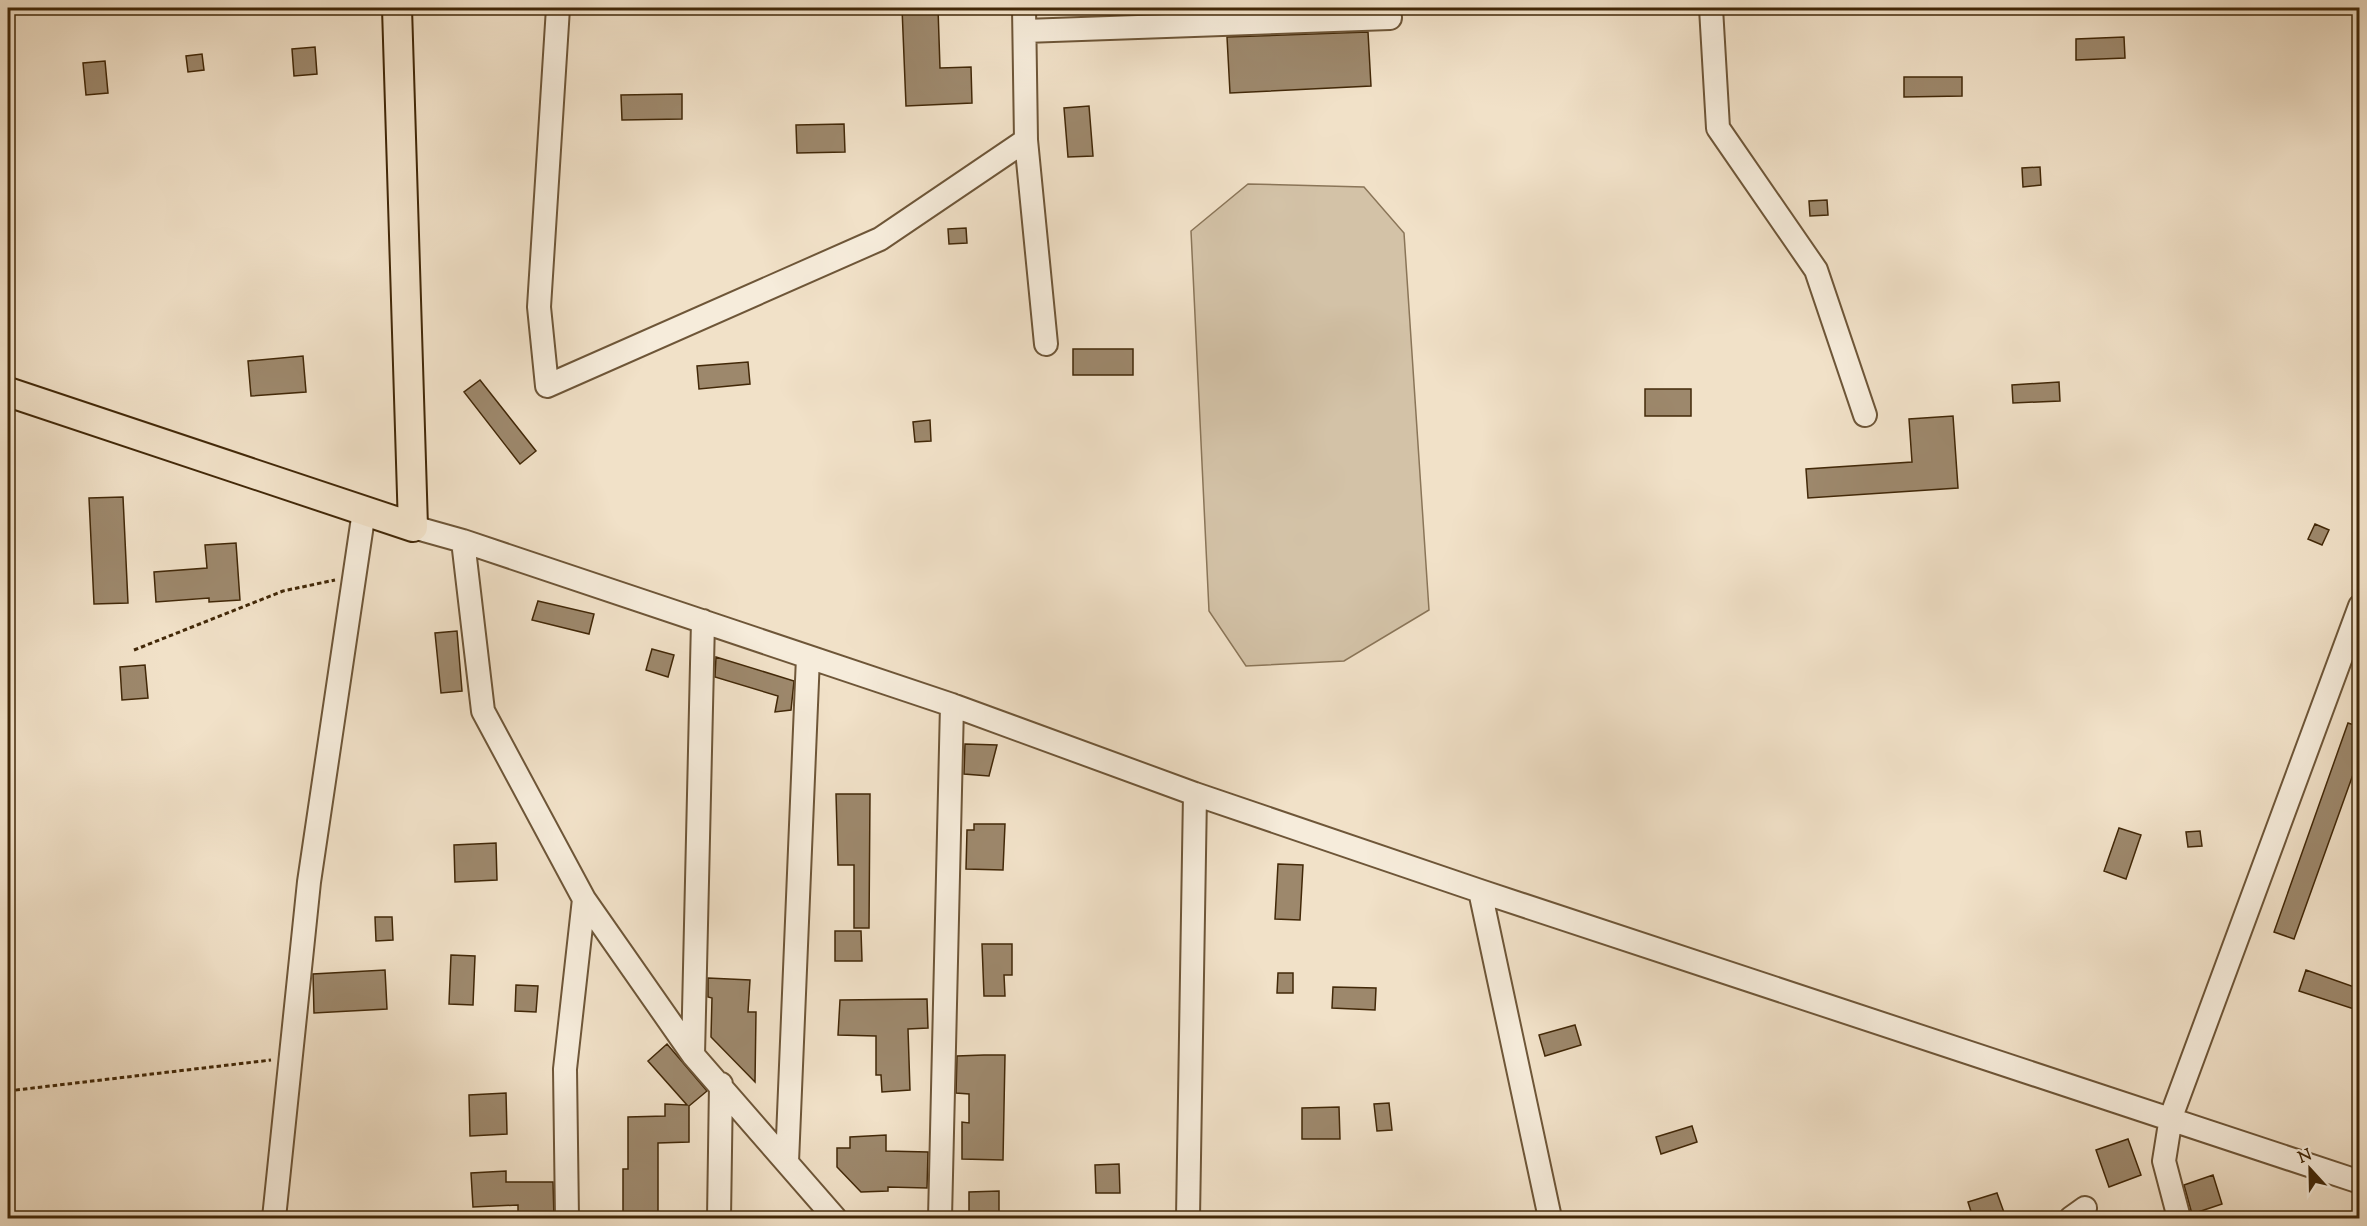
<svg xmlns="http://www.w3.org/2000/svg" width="2367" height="1226" font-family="'Sorts Mill Goudy',serif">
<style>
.green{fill:#d3c2a7;stroke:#8a7558;stroke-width:1.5}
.building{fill:#9d886c;stroke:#422808;stroke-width:1.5}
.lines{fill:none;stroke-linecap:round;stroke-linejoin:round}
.minor-casing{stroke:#6e5638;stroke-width:26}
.major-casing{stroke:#422808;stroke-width:32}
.path{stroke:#422808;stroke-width:3;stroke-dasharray:4.5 3;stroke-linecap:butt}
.minor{stroke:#f6ecdb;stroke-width:22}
.major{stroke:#f1e1c8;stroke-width:28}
</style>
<rect width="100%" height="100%" fill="#f1e1c8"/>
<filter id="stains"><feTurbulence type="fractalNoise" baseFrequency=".00333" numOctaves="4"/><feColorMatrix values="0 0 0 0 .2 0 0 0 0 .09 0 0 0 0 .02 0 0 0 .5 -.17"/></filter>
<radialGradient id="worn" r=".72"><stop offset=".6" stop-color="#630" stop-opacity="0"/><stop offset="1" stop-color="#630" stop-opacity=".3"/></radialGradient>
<path class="green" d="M1248,184L1364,187L1404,233L1429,610L1344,661L1246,666L1209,611L1191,231Z"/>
<path class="building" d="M902,8H938L940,68L971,67L972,103L906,106Z
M1368,32L1371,86L1230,93L1227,37Z
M2124,37L2125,58L2076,60V39Z
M315,47L317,74L294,76L292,49Z
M202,54L204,70L188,72L186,56Z
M105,61L108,93L86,95L83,63Z
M1904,77H1962V96L1904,97Z
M682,94V119L622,120L621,95Z
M1089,106L1093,156L1068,157L1064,108Z
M844,124L845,152L797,153L796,125Z
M2040,167L2041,185L2023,187L2022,168Z
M1827,200L1828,215L1810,216L1809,201Z
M966,228L967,243L949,244L948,229Z
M1073,349H1133V375H1073Z
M303,356L306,392L251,396L248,361Z
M748,362L750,384L699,389L697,366Z
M480,380L536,451L520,464L464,392Z
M2059,382L2060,401L2013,403L2012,385Z
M1645,389H1691V416H1645Z
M1953,416L1958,488L1808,498L1806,469L1912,462L1909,419Z
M930,420L931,441L915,442L913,422Z
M123,497L128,603L94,604L89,498Z
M2315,524L2329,530L2322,545L2308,539Z
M236,543L240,600L209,602V598L156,602L154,572L207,568L205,545Z
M538,601L594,614L589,634L532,620Z
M457,631L462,691L441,693L435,633Z
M652,649L674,655L668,677L646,670Z
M716,657L794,681L791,710L775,712L778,696L715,677Z
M145,665L148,698L122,700L120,667Z
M2348,723L2360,727V755L2294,939L2274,932Z
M965,744L997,745L989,776L964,774Z
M836,794H870L869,928H854V865H838Z
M974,824H1005L1003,870L966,869L967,830H974Z
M2119,828L2141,835L2126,879L2104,871Z
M2200,831L2202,846L2188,847L2186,832Z
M496,843L497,880L455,882L454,845Z
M1278,864L1303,865L1300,920L1275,919Z
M375,917H392L393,940L376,941Z
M835,931H861L862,961H835Z
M982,944H1012V975H1004L1005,996H984Z
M451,955L475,956L473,1005L449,1004Z
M385,970L387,1009L314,1013L313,974Z
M2306,970L2360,989V1011L2299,991Z
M1278,973H1293V993H1277Z
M708,978L750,980L748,1012H756L755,1082L711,1037L712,998L708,997Z
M516,985L538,986L536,1012L515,1011Z
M1333,987L1376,988L1375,1010L1332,1008Z
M927,999L928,1028L908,1029L910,1090L882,1092L881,1075H876V1036L838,1035L840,1000Z
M1575,1025L1581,1045L1545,1056L1539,1035Z
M667,1044L707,1091L689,1106V1142L658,1143V1217H623V1169H628V1117L665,1116V1104L687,1105L648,1061Z
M984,1055H1005L1003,1160L962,1159V1122L969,1123V1094L956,1093L957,1056Z
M506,1093L507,1134L470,1136L469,1095Z
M1389,1103L1392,1130L1377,1131L1374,1104Z
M1339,1107L1340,1139H1302V1108Z
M1692,1126L1697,1142L1661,1154L1656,1137Z
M886,1135V1151L928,1152L927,1188L888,1187V1191L861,1192L837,1167V1148H850V1137Z
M2128,1139L2141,1175L2109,1187L2096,1150Z
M1119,1164L1120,1193H1096L1095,1165Z
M506,1171V1182H553L554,1218H518V1205L473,1207L471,1173Z
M2213,1175L2222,1204L2192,1214L2184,1185Z
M999,1191V1218H969V1192Z
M1997,1193L2006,1218H1973L1968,1202Z"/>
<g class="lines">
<defs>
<path id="minor" d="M558,8L539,307L547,386L880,239L1026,140
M1024,8L1026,140L1046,344
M1711,8L1718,128L1816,270L1865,415
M1025,31L1390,18L1389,8
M413,527L463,541L952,705L1195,794L1480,891L2360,1182
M463,541L483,711L584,899L693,1055L835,1218
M1480,891L1550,1218
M693,1055L703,621
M787,1162L808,657
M274,1218L309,882L364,511
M567,1218L565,1069L584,899
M719,1218L721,1084
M940,1218L952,705
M1188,1218L1195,794
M2071,1218L2085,1208
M2179,1218L2164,1161L2171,1117L2360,606"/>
<path id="major" d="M8,392L413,527L397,8"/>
</defs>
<use href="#minor" class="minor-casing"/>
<use href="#major" class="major-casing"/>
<path class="path" d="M134,650L283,591L335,580
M8,1091L271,1060"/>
<use href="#minor" class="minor"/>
<use href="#major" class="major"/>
</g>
<rect width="2367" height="1226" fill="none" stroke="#f1e1c8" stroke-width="30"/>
<rect x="9" y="9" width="2349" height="1208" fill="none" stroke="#422808" stroke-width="3"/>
<rect x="15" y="15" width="2337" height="1196" fill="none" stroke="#422808" stroke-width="1.5"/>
<g transform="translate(2310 1169) rotate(338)" stroke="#f6ecdb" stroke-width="4.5" paint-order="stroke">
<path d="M0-4.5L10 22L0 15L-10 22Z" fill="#422808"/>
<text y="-9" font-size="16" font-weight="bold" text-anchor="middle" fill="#422808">N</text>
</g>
<rect width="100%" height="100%" filter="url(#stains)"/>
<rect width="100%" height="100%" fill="url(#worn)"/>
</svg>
